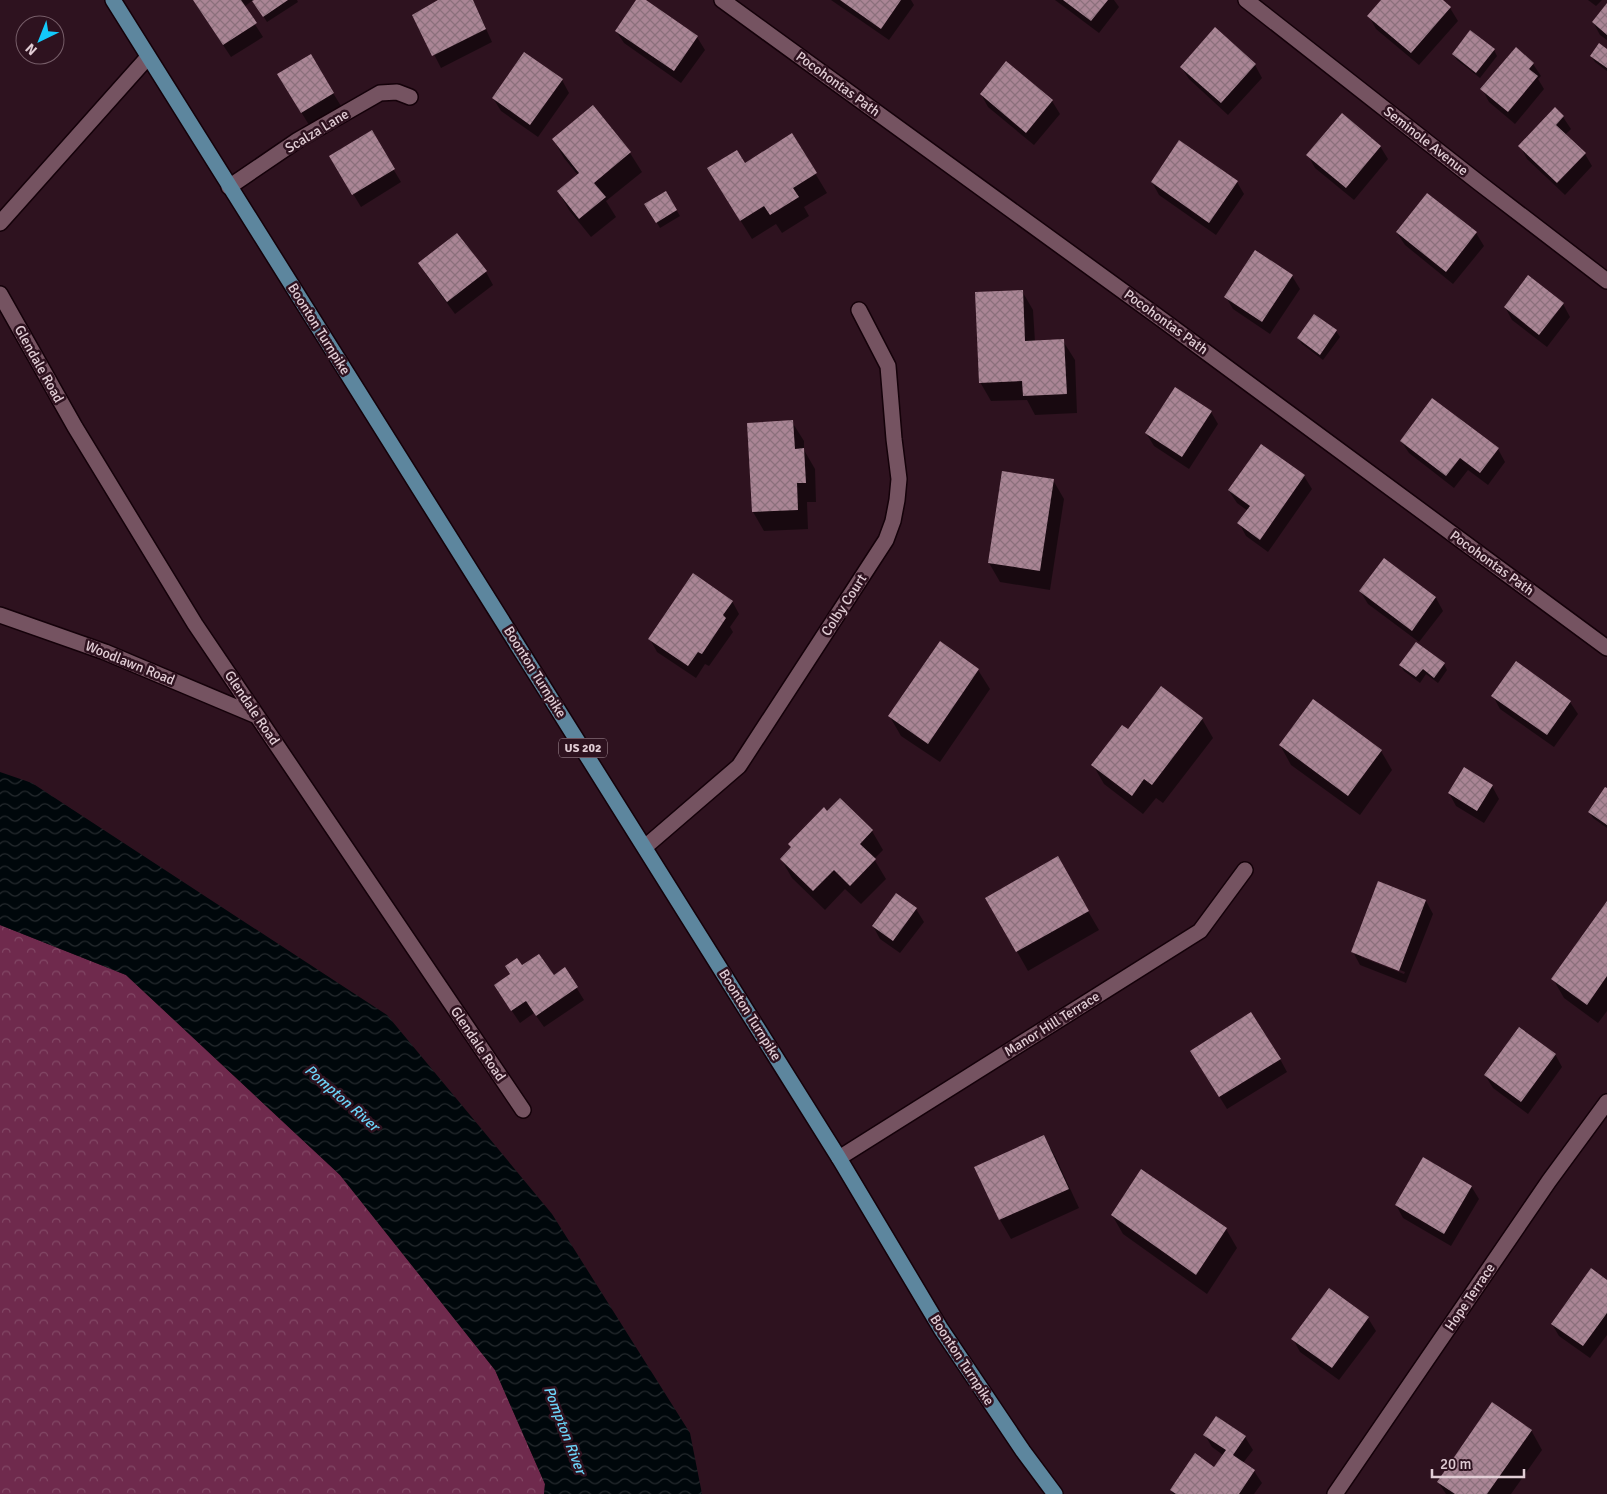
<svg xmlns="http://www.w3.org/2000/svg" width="1607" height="1494" font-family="Signika,sans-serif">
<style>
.forest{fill:url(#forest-crowns)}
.water{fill:url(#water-waves)}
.shadow{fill:#0007;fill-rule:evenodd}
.building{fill:url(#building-cross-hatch)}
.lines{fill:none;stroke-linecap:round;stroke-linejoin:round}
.minor-casing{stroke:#140109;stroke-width:18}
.major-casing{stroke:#140109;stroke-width:18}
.minor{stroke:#755361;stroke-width:15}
.major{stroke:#5d869e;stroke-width:15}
.labels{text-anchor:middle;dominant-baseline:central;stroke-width:5;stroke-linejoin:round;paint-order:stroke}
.shield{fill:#2e121f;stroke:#ab959e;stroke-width:1}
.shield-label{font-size:12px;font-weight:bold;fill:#e1cdd5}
.street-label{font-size:14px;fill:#e1cdd5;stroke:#2e121f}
.water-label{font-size:15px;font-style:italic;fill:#6cd3f7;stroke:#2e121f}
</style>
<defs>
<pattern id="forest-crowns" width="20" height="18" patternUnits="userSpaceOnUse" patternTransform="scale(1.25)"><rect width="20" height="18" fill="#6f2a4d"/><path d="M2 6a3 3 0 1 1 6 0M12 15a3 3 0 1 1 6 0" fill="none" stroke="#834866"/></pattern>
<pattern id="water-waves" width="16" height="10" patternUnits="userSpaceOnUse" patternTransform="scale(1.25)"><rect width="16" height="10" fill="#00070b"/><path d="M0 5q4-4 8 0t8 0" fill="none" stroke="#252a2e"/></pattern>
<pattern id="building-cross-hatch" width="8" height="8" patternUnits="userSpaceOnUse" patternTransform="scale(1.25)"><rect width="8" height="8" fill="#aa8595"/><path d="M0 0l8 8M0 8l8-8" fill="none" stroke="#8b707c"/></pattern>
</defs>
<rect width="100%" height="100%" fill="#2e121f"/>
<path class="forest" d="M0,925L126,975L340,1175L495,1370L545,1484L544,1494H0Z"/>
<path class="water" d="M0,772L32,783L387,1015L552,1214L690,1433L702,1494H544L545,1484L495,1370L340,1175L126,975L0,925Z"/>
<path class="shadow" d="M193,0H297L298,2L267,22L253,0L244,7L263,37L231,57Z
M440,0H473L492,42L441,68L414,15Z
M638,0H644L697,37L705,50L681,83L624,43L616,31Z
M831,0H911L914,5L889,40Z
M1055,0H1114L1119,7L1099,33Z
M1383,0H1441L1450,8L1458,21L1419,65L1376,29L1369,16Z
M1588,0H1602L1596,6Z
M1607,5V40L1600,35L1593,22Z
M1494,50L1497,56L1480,78L1457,60L1453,54Z
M1607,51V71L1595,62L1591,56Z
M1007,63L1052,101L1060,114L1034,145L988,107L981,94Z
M1533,64L1541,76L1538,79L1544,89L1515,124L1489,102L1482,89Z
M1255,65L1262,78L1228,115L1189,79L1181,67Z
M562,80L569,93L538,137L501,111L493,98Z
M286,87L333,93L341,106L309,125Z
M593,107L630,153L642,172L606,201L616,217L591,237L569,210L558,191L578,175L564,158L553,139Z
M1563,117L1571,129L1565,135L1585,154L1592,166L1565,195L1527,159L1520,146Z
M371,132L401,182L361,207L330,156Z
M792,135L827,193L804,207L809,216L782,233L776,224L752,239L720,188L744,165Z
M1380,146L1388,159L1354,200L1315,168L1308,155Z
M1152,182H1237L1244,194L1216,235L1159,195Z
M666,193L680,216L660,228L646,204Z
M1427,194L1476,233L1484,246L1453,284L1405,245L1397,233Z
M420,264L486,272L493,285L455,314L427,276Z
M1292,276L1300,289L1270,334L1233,309L1226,297Z
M1022,291L1033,310L1035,342L1063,341L1075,360L1077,413L1035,415L1027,400L991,401L980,382Z
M1563,304L1570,317L1547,347L1512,320L1505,307Z
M1336,331L1340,337L1323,360L1302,344L1298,338Z
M1211,412L1218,424L1189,469L1154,446L1146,433Z
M792,422L804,441V450L815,469L816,502H807L808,529L764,531L753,512L749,424Z
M1401,441L1498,449L1505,462L1488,485L1468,470L1454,488L1409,453Z
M1261,445L1304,476L1312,489L1268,552L1246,536L1239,523L1248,511L1237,503L1229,491Z
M1053,480L1064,499L1050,590L1000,582L989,563Z
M1384,560L1436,598L1443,611L1419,642L1368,604L1360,591Z
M732,601L739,614L730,627L733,632L709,666L705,664L696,678L657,652L650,639Z
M1444,664L1447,670L1438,683L1426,674L1420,683L1404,671L1400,665Z
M978,670L990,689L940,762L901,736L890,717Z
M1493,696L1570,702L1578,714L1554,747L1500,709Z
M1202,719L1213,738L1163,803L1156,798L1143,814L1104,784L1093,765L1128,731Z
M1280,745L1381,751L1392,770L1360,815L1291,765Z
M1492,786L1499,799L1484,823L1456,806L1449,793Z
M1607,789V828L1593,818L1589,812Z
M827,812L872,831L883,850L874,859L886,879L861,904L845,889L825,910L792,878L781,859Z
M1057,858L1099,930L1028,971L987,898Z
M897,895L916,909L924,922L900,953L880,939L873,926Z
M1426,901L1433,914L1406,983L1360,965L1353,952ZM1361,955L1405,972L1404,974L1361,957Z
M1607,903V1011L1598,1023L1564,998L1553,979Z
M522,967L553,977L565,969L584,1000L544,1027L534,1013L520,1023L503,998Z
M1555,1054L1562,1067L1528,1114L1493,1088L1485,1075Z
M1280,1059L1287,1072L1227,1109L1199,1064Z
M1044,1136L1055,1156L1079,1208L1011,1239L1000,1220L976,1167Z
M1471,1186L1479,1199L1451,1246L1403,1218L1396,1205Z
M1112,1215L1226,1229L1237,1248L1207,1294L1123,1234Z
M1607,1281V1335L1590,1358L1559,1336L1552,1324Z
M1329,1289L1368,1318L1376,1331L1339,1380L1300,1352L1293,1339Z
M1216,1417L1245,1437L1253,1450L1243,1463L1254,1471L1262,1483L1254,1494H1173L1171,1490L1215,1468L1223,1455L1212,1447L1205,1435Z
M1531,1430L1542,1450L1511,1494H1446L1438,1482Z"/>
<path class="building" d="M193,0H241L257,23L223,45Z
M254,0H288L263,17L252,1Z
M438,0H473L486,29L432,56L412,15Z
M636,0H646L698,36L674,71L615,31Z
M840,0H901L881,29Z
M1063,0H1108L1091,21Z
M1381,0H1443L1451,7L1411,53L1367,16Z
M1607,3V35L1592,22Z
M1215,27L1256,64L1221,103L1180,67Z
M1470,30L1495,49L1476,73L1452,54Z
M1599,43L1607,49V68L1590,56Z
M1516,47L1534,63L1529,69L1538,76L1508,112L1480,89Z
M524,52L563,79L530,125L492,98Z
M311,54L334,93L301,113L277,74Z
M1006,61L1053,100L1026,133L980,94Z
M593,105L631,152L594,183L606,197L579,219L557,191L579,173L552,139Z
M1555,107L1564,116L1556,125L1586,153L1557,183L1518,146Z
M1342,113L1381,146L1346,188L1306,155Z
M372,130L395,169L352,195L329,156Z
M792,133L817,173L793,188L799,197L770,215L764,206L740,221L707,168L737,150L745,163Z
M1179,140L1238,181L1209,223L1151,182Z
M666,191L677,210L656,223L644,204Z
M1427,193L1477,232L1446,272L1396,232Z
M457,233L487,271L447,302L418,263Z
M1255,250L1293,275L1262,322L1224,297Z
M1528,275L1564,303L1539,335L1504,307Z
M1023,290L1025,341L1064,339L1067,394L1023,396L1022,381L979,383L975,292Z
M1314,314L1337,330L1320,355L1297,338Z
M1175,387L1212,411L1182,457L1145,433Z
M1432,398L1499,448L1480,473L1460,458L1446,476L1400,441Z
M793,420L795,449L804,448L806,483H797L798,510L752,512L747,423Z
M1261,444L1305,475L1260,540L1237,523L1250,506L1228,490Z
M1002,471L1054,479L1040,571L988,563Z
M1384,558L1436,597L1412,631L1359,591Z
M693,573L733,601L723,615L726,618L702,654L698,652L688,666L648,639Z
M940,641L979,669L928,744L888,716Z
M1416,642L1445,663L1434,678L1423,669L1416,677L1399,665Z
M1516,661L1571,701L1547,735L1491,696Z
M1161,686L1203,718L1152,785L1144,779L1132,796L1091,765L1122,725L1128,729Z
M1313,699L1382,750L1348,796L1279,745Z
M1464,767L1493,785L1477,811L1448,793Z
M1605,787L1607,788V825L1588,812Z
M840,798L873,830L860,844L876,859L850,886L834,870L813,891L780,859L791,847L788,844L824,807L827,811Z
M1058,856L1089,911L1016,952L985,898Z
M1378,881L1426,900L1399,971L1351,952Z
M896,893L917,908L893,941L872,926Z
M1607,901V976L1587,1005L1551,979Z
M539,954L554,975L565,967L578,987L536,1016L526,1001L511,1011L494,985L510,974L505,966L517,958L522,965Z
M1251,1012L1281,1059L1219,1097L1190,1051Z
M1519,1027L1556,1054L1521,1102L1484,1075Z
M1044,1135L1069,1189L999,1220L974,1167Z
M1423,1157L1472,1186L1444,1234L1395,1205Z
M1141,1169L1227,1228L1196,1275L1111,1215Z
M1591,1268L1607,1280V1313L1583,1346L1551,1324Z
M1329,1288L1369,1317L1332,1368L1291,1339Z
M1492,1402L1532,1430L1487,1494H1455L1437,1482Z
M1216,1416L1246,1436L1233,1455L1255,1470L1239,1494H1176L1170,1490L1195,1453L1214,1467L1226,1450L1203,1435Z"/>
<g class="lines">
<defs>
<path id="minor" d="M722,0L1164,321L1607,648
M1246,0L1478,182L1607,281
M229,187L298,140L380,93L397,92L410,97
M0,223L148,57
M0,294L75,427L195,624L523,1110
M0,615L105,652L257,716
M645,847L739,766L886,540L893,521L897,500L899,479L894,439L888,366L859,310
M839,1158L1200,931L1245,870
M1335,1494L1549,1181L1607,1102"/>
<path id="major" d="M113,0L839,1158L941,1329L1023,1451L1055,1494"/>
</defs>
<use href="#minor" class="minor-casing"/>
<use href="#major" class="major-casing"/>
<use href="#minor" class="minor"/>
<use href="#major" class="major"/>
</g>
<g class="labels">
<rect class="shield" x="559" y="738.5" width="48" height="19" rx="4"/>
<g class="shield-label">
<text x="583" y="748">US 202</text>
</g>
<g class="street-label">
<text transform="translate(838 84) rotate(36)">Pocohontas Path</text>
<text transform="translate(317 131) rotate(-31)">Scalza Lane</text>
<text transform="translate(1426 141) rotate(38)">Seminole Avenue</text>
<text transform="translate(1166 322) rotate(36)">Pocohontas Path</text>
<text transform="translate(319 329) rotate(58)">Boonton Turnpike</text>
<text transform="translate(39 364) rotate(61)">Glendale Road</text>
<text transform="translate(1492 563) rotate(36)">Pocohontas Path</text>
<text transform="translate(844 605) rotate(-57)">Colby Court</text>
<text transform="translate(130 663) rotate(22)">Woodlawn Road</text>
<text transform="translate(535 672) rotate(58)">Boonton Turnpike</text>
<text transform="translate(252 708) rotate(56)">Glendale Road</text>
<text transform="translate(750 1015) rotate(58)">Boonton Turnpike</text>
<text transform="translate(1052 1024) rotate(-32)">Manor Hill Terrace</text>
<text transform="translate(478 1044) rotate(56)">Glendale Road</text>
<text transform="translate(1470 1297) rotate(-56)">Hope Terrace</text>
<text transform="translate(962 1360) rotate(57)">Boonton Turnpike</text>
</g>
<g class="water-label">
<text transform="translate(342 1098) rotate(41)">Pompton River</text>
<text transform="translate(565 1430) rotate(69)">Pompton River</text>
</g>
</g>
<g transform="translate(40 40) rotate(223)"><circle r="24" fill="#2e121f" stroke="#765d68"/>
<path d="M0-4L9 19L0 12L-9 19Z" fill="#13cafb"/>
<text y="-8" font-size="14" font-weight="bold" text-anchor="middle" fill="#e1cdd5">N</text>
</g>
<path d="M1432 1469v8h92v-8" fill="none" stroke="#e1cdd5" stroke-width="2.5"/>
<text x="1440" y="1469" font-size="15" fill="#e1cdd5" stroke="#2e121f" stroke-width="4" paint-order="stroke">20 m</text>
</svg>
